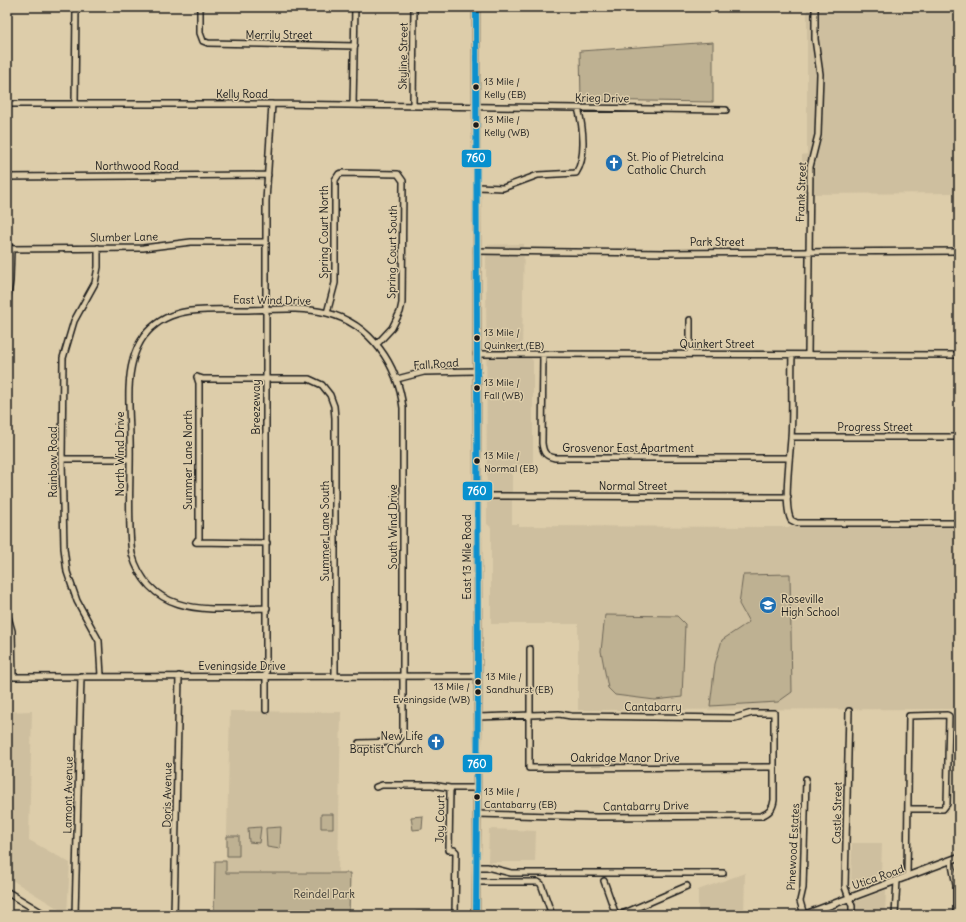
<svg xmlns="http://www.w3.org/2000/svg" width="966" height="922" font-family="Delius,sans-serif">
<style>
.built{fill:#cebf9f}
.green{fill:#beb192;stroke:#6d6657}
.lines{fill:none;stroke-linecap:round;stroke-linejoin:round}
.minor-casing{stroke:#1c1c1c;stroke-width:8}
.major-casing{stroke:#1c1c1c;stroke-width:9}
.minor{stroke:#ddcdaa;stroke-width:5}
.major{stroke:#ddcdaa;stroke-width:6}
.bus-1-casing{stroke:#ddcdaa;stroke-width:9}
.bus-1{stroke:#0790ce;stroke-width:6}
.bus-dot{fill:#1c1c1c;stroke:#ddcdaa;stroke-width:1.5}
.labels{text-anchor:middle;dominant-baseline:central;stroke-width:3;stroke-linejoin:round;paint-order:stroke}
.bus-label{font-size:10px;fill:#1c1c1c;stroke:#ddcdaa;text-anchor:start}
.street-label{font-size:11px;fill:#1c1c1c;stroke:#ddcdaa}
.poi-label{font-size:11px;fill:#1c1c1c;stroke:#ddcdaa;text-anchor:start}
.park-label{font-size:11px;fill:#3c3a34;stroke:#ddcdaa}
.line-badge{stroke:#ddcdaa;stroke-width:1.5}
.badge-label{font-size:11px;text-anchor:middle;font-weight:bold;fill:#fff}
</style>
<rect width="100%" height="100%" fill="#ddcdaa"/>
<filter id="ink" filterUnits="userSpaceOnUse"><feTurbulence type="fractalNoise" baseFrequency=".025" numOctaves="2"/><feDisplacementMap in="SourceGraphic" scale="8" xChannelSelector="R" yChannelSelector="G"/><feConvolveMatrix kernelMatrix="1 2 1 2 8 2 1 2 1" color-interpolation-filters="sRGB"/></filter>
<g filter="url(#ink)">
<path class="built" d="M807,7H959V193L802,194V155L807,154Z
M524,244L522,347L533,361V465H512V524H519V526L790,527L959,524V709L578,710V624H491V527L487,524L486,245Z
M32,711L29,840L70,863L67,914L7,877V712Z
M230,711L341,712L338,872L226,873Z
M489,829L536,831L535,862H488Z
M852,843H882L881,875L851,886Z
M745,873L744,915H693L698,913V890Z
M886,890L885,915H821Z"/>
<path class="green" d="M713,42V102L581,100L580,51Z
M790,574L792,692L778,702L710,706L715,664L722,640L749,622L739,604L743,575Z
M605,615L677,616L685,624L682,697L655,700L615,695L608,688L601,651Z
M321,814H333V828H321Z
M423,816L422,829L413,830L411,817Z
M261,827L259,843L249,842L248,828Z
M281,827L280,849L267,847L266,828Z
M227,836H239V856H227Z
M215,861H226V873H350L349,915H214Z"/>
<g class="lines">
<defs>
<path id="minor" d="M200,7V33L203,41L208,43L355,46
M75,103L76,7
M7,104H272L726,110
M353,105L355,7
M413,106L414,7
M7,177L268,175
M477,187L503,188L538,175L576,173C587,157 583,126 578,108
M98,248V267L95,283L74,321L63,358L62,459L64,548L67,572L77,601L99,641L101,676
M7,249L143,248L191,242H266
M476,251L665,253L959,251
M7,303L10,281L11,248
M327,313L335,283V180L339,174L343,173L398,174L403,181L402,303L400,312L392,328L377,344
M476,354L959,355
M543,354L542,443C543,452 545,456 555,458H789
M690,354V320
M808,354L810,167L818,135L820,74L815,39V7
M792,355C791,382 793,410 791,438C790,456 783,506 791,520L797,523H959
M197,377L203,379H309L322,385L330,395L334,406L335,418V676
M397,379L424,372L476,371
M792,437H959
M62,459H130
M477,496L788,497
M196,542L199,538V383L197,377
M196,542L267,543
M267,608C212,609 151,619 132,554C127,517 131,477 130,439C130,414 126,385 133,360C135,352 139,343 144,336C168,305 205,310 239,310C268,310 299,306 327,313C371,324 398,365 403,408V734L397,742L359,743
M7,613L12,631L13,677
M7,677L478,676
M266,710V201L272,104
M849,711L845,887L852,906V915
M529,715V768L774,767
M530,715V649
M376,787L382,785H432L450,788H477
M450,788L449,850H454L456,852L455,915
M477,814L597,817L761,816C769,813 773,809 774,800V713H752L735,718L571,716L559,714L478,717
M951,860L956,885V915
M476,867H487L511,873H723
M907,877L909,716L947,715L949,716L947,804L943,809H908
M604,881L616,915
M476,882H538L541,884L552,915
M75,915L81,676
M174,915L179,676
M418,915H447
M620,915L687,886
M804,915L800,901L803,888L806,779
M895,915L897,881"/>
<path id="major" d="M7,892L45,915
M476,915L478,692L476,7
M804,915L959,857"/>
</defs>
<use href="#minor" class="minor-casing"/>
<use href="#major" class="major-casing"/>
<use href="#minor" class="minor"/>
<use href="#major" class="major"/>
<defs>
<path id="bus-1" d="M476,7L478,692L476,915"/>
</defs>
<use href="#bus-1" class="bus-1-casing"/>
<use href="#bus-1" class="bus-1"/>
</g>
</g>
<defs>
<symbol id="church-disc" viewBox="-11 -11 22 22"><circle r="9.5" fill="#1f6fb2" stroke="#ddcdaa"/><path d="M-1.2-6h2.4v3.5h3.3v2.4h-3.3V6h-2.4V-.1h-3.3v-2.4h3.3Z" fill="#fff"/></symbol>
<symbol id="school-disc" viewBox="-11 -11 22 22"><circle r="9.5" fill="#1f6fb2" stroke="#ddcdaa"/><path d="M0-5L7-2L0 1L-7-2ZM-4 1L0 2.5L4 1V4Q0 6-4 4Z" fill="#fff"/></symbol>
</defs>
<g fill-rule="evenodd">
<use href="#church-disc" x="604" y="153" width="20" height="20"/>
<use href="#school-disc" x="758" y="595" width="20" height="20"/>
<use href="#church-disc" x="426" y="732" width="20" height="20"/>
</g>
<g class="bus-dot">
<circle cx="476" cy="87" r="3.5"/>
<circle cx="476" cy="125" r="3.5"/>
<circle cx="477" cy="338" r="3.5"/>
<circle cx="477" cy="388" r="3.5"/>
<circle cx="477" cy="461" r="3.5"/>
<circle cx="478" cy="682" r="3.5"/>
<circle cx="478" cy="692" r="3.5"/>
<circle cx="477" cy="797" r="3.5"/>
</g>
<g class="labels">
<g class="bus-label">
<text x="484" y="81">13 Mile /<tspan x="484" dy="13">Kelly (EB)</tspan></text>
<text x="484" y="119">13 Mile /<tspan x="484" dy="13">Kelly (WB)</tspan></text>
<text x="484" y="332">13 Mile /<tspan x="484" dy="13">Quinkert (EB)</tspan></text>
<text x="484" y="382">13 Mile /<tspan x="484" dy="13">Fall (WB)</tspan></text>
<text x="484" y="455">13 Mile /<tspan x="484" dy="13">Normal (EB)</tspan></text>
<text x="486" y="676">13 Mile /<tspan x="486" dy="13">Sandhurst (EB)</tspan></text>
<text x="470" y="686" text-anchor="end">13 Mile /<tspan x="470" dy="13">Eveningside (WB)</tspan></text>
<text x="484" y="791">13 Mile /<tspan x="484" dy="13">Cantabarry (EB)</tspan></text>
</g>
<g class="street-label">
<text x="279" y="35">Merrily Street</text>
<text transform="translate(403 56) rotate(-89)">Skyline Street</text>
<text x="242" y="94">Kelly Road</text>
<text transform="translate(602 98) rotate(1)">Krieg Drive</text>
<text x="137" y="166">Northwood Road</text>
<text transform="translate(801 192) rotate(-88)">Frank Street</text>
<text transform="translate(324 232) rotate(-90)">Spring Court North</text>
<text transform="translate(124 237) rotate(-1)">Slumber Lane</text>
<text x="717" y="242">Park Street</text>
<text transform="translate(392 252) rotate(-89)">Spring Court South</text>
<text transform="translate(272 300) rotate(1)">East Wind Drive</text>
<text x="717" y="344">Quinkert Street</text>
<text transform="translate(436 364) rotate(-4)">Fall Road</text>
<text transform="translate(256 407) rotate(-90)">Breezeway</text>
<text x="875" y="427">Progress Street</text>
<text x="628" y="448">Grosvenor East Apartment</text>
<text transform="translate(120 454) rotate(-90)">North Wind Drive</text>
<text transform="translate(188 460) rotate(-90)">Summer Lane North</text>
<text transform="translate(53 462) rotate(-90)">Rainbow Road</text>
<text x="633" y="486">Normal Street</text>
<text transform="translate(393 527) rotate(-90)">South Wind Drive</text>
<text transform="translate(325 531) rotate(-90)">Summer Lane South</text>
<text transform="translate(467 557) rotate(-90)">East 13 Mile Road</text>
<text x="242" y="666">Eveningside Drive</text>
<text x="653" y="707">Cantabarry</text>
<text x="625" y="758">Oakridge Manor Drive</text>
<text transform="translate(68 795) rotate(-89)">Lamont Avenue</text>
<text transform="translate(167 795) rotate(-89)">Doris Avenue</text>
<text transform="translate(646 806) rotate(-1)">Cantabarry Drive</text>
<text transform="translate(837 813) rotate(-89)">Castle Street</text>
<text transform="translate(440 819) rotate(-89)">Joy Court</text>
<text transform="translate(793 847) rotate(-87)">Pinewood Estates</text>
<text transform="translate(878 877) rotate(-19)">Utica Road</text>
</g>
<g class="poi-label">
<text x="627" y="157">St. Pio of Pietrelcina<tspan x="627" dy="13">Catholic Church</tspan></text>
<text x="781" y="599">Roseville<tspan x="781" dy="13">High School</tspan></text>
<text x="423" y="736" text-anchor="end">New Life<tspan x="423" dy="13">Baptist Church</tspan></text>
</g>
<g class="park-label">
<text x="324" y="894">Reindel Park</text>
</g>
</g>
<g class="line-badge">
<rect x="461" y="149" width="31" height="19" rx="4" fill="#0790ce"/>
<rect x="462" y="481" width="31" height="20" rx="4" fill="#0790ce"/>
<rect x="462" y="754" width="31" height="19" rx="4" fill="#0790ce"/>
</g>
<g class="badge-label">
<text x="476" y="162">760</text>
<text x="477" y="495">760</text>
<text x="477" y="768">760</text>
</g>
<rect width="966" height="922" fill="none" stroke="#ddcdaa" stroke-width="24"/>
<rect x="12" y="12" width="942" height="898" fill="none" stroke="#1c1c1c" stroke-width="1.5" filter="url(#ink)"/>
</svg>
